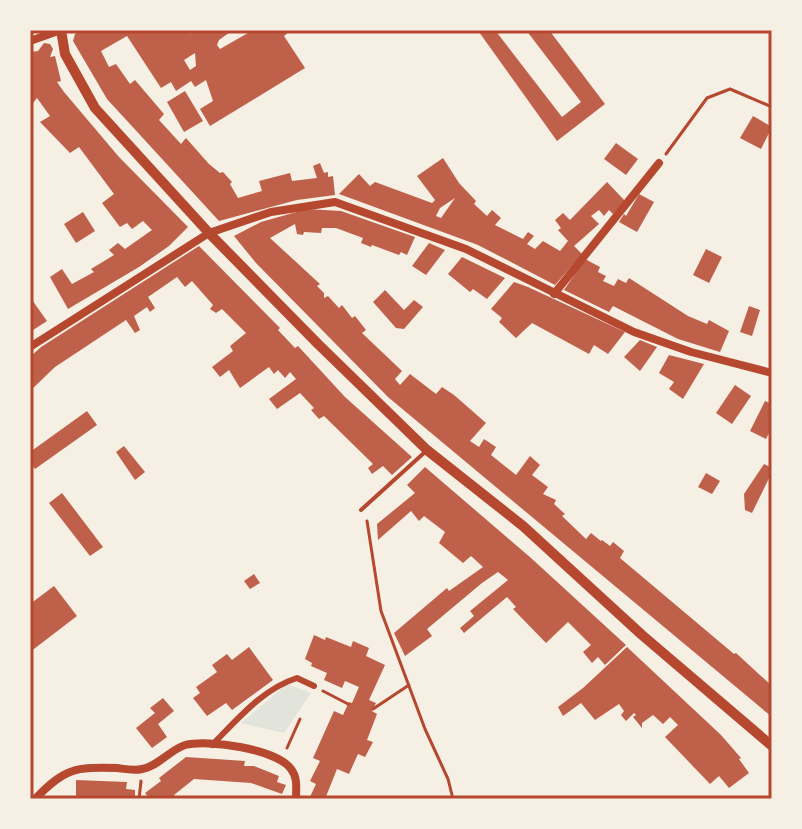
<svg xmlns="http://www.w3.org/2000/svg" width="802" height="829" font-family="'Alegreya Sans',sans-serif">
<style>
.green{fill:#e2e4dc}
.building{fill:#bf614a;fill-rule:evenodd}
.lines{fill:none;stroke-linecap:round;stroke-linejoin:round}
.path{stroke:#b5482f;stroke-width:3}
.service{stroke:#b5482f;stroke-width:4}
.pedestrian{stroke:#b5482f;stroke-width:6}
.minor{stroke:#b5482f;stroke-width:8}
.tertiary{stroke:#b5482f;stroke-width:10}
.neatline{fill:none;stroke:#b5482f;stroke-width:3}
</style>
<rect width="100%" height="100%" fill="#f6efe4"/>
<path class="green" d="M287,684L311,693L284,733L241,723Z"/>
<path class="building" d="M84,30H189L191,34L193,30H233L219,40L217,45L220,49L248,33L246,30H291L284,36L305,68L210,126L200,109L213,101L206,80L195,87L191,81L176,91L171,82L161,88L127,36L101,51L109,67L116,64L130,84L135,80L164,114L159,120L181,144L186,138L209,164L220,173L223,172L232,182L230,184L238,198L262,191L259,181L290,173L292,181L317,178L313,166L320,163L324,173L328,172V177L333,176L335,195L297,200L219,221L107,99L73,41L75,34ZM195,53L196,66L190,70L184,60Z
M481,30H495L562,117L581,102L526,30H549L605,104L557,141L479,32Z
M44,43L50,44L53,49L50,57L55,56L61,81L57,82L64,92L119,157L188,227L169,246L139,267L68,309L50,277L62,269L72,284L94,272L91,269L114,255L109,250L118,243L125,249L152,230L143,221L132,229L127,223L120,227L102,203L114,194L79,147L70,153L40,122L50,116L37,98L33,103L30,99V52L38,51Z
M185,91L203,121L184,132L167,102Z
M753,116L772,127L761,149L740,138Z
M616,143L638,159L626,175L604,159Z
M443,158L459,183L476,201L474,204L487,216L492,210L501,218L495,225L523,239L528,232L534,236L527,244L535,249L543,241L560,251L568,241L558,230L561,228L555,220L563,213L570,220L607,182L625,201L613,214L609,210L604,216L599,210L591,216L599,224L574,246L582,254L555,285L478,245L339,194L359,174L370,186L375,182L432,203L435,200L417,176ZM455,198L441,218L436,216L440,208Z
M639,194L654,202L637,232L619,222L624,214L626,216Z
M307,209L341,211L415,237L407,255L401,252L399,255L372,245L371,247L361,243L363,238L336,228H322L321,233L304,232L303,235L297,234L295,224L270,238L320,284L317,286L324,293V298L328,296L339,308L342,305L352,318L355,316L366,330L362,333L402,371L395,379L400,385L410,374L436,394L442,387L454,395L486,423L470,441L479,447L484,439L496,447L491,455L516,475L530,456L540,465L532,475L548,487L543,494L556,500L554,504L565,514L562,516L586,539L591,533L601,541L602,540L610,546L613,542L624,551L620,558L734,654L736,653L772,686V717L388,397L256,263L234,236L261,222Z
M83,212L95,231L76,243L64,224Z
M429,243L445,250L426,275L412,266Z
M199,246L280,328L278,330L295,348L298,346L345,397L412,457L392,475L383,466L372,474L368,468L373,464L324,416L319,419L311,410L314,408L300,393L277,409L269,399L296,379L290,372L285,378L278,370L274,374L269,367L240,388L229,370L220,377L212,367L233,351L230,346L246,333L222,309L216,313L210,309L213,305L192,281L185,287L177,277L148,297L155,308L150,312L147,307L134,316L140,330L135,333L126,320L55,367L30,391V357L41,347Z
M706,249L722,257L709,283L693,275Z
M462,257L505,278L487,299L473,289L470,292L448,274Z
M585,259L600,267L598,272L606,276L603,281L614,286L618,279L626,283L629,278L688,316L707,324L709,320L729,331L720,352L678,339L613,306L609,312L564,290Z
M514,282L528,287L625,332L608,354L594,345L589,354L532,323L516,338L499,322L502,318L491,309Z
M385,290L404,310L414,300L423,307L404,329L396,328L373,302Z
M30,297L47,321L30,332Z
M749,306L760,310L752,336L740,332Z
M640,340L657,347L640,371L624,357Z
M669,355L704,364L683,399L669,389L674,382L659,373Z
M735,385L751,396L732,424L716,413Z
M765,401L772,404V427L766,439L750,431Z
M87,411L97,425L35,469L30,463V452Z
M124,446L145,472L135,480L116,452Z
M764,464L772,468V472L752,513L745,510L744,494Z
M425,467L531,558L626,645L605,665L598,657L592,663L583,652L591,645L568,622L546,643L513,609L516,607L507,597L464,633L460,628L474,616L470,611L508,580L498,572L482,583L427,629L432,636L405,656L394,633L447,588L449,591L483,567L471,556L463,563L439,543L445,532L424,516L419,521L411,511L378,540L377,524L415,493L407,485Z
M706,473L720,481L712,494L698,487Z
M62,493L103,547L90,556L49,503Z
M254,574L260,583L250,589L244,581Z
M54,586L77,616L30,652V604Z
M314,635L325,640L326,637L351,647L353,641L369,648L366,656L385,665L369,700L376,703L372,711L377,714L367,740L373,742L365,757L358,754L349,774L337,769L325,799H309L316,784L310,781L320,761L313,758L334,711L343,715L349,702L352,703L359,687L345,681L342,688L324,680L327,673L311,666L312,663L305,659Z
M249,647L273,680L232,710L226,703L207,716L193,698L200,693L196,687L217,672L212,665L227,654L232,660Z
M627,647L721,735L741,758L739,759L749,773L729,788L719,776L710,784L665,737L678,725L670,717L663,724L653,715L642,723V728L633,717L636,715L634,713L626,721L621,715L624,711L619,704L595,720L581,703L563,716L558,707L583,688Z
M163,698L174,711L158,724L167,737L152,748L136,728L155,713L150,708Z
M186,757L245,761L244,766H254L279,776L277,782L286,785L282,794L251,783L194,779L174,795L175,797L173,799H150L145,793L161,781L159,778Z
M76,780L127,782L126,789L135,790V799L76,798Z"/>
<g class="lines">
<path class="path" d="M666,154L707,98L730,89L772,107
M367,521L381,611L425,729L448,779L453,799
M323,691L348,704
M373,709L409,685
M287,748L300,719
M139,799L141,781"/>
<path class="service" d="M361,510L425,452"/>
<path class="pedestrian" d="M212,745C237,720 262,689 297,678L314,686"/>
<path class="minor" d="M30,41L61,30
M554,294L659,163
M30,347L209,233L271,212L335,202L466,249L634,332L691,352L772,373
M35,799C65,768 75,767 117,768C125,769 134,771 142,769C157,767 170,750 185,745C208,739 277,749 291,769C298,778 296,788 296,799"/>
<path class="tertiary" d="M61,30L65,54L95,108L209,233L318,344L427,450L523,526L642,635L772,746"/>
</g>
<rect width="802" height="829" fill="none" stroke="#f6efe4" stroke-width="64"/>
<rect x="32" y="32" width="738" height="765" class="neatline"/>
</svg>
